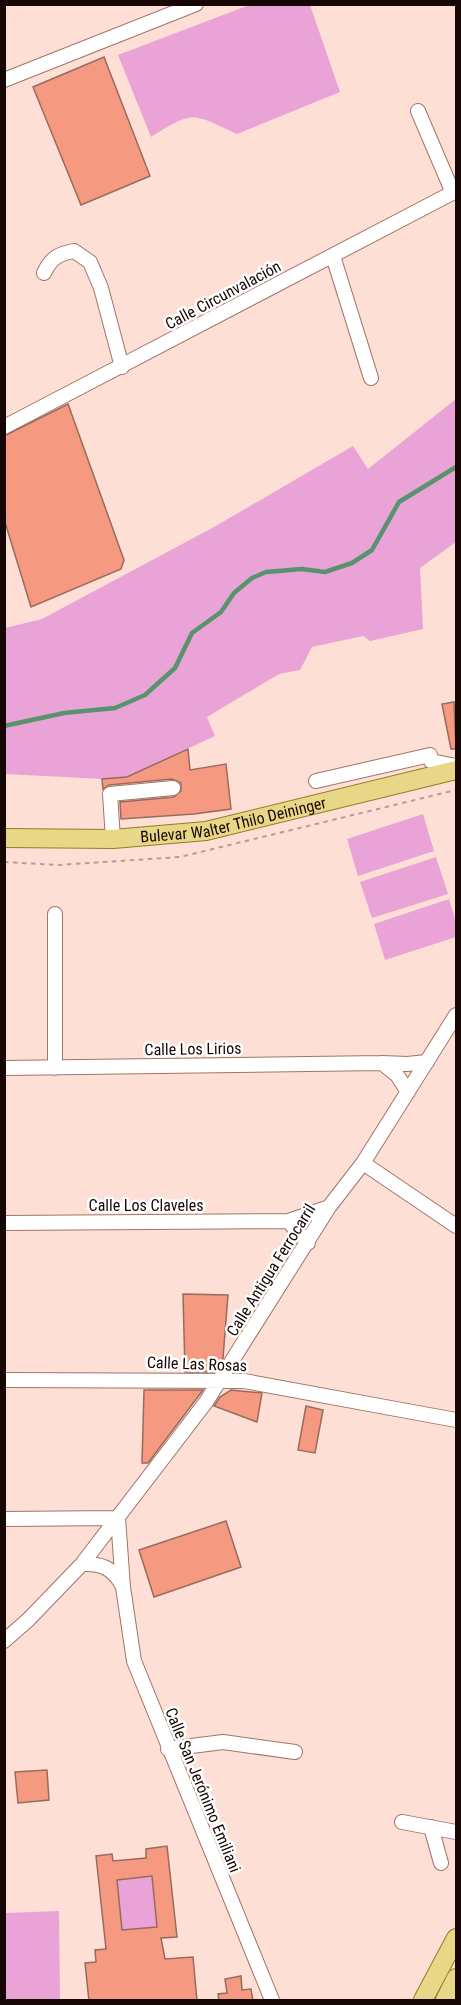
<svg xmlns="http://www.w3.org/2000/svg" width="461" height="2005" font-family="'Roboto Condensed',sans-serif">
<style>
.green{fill:#e9a3d6}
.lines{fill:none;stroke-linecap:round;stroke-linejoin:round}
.stream{stroke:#58936e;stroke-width:4.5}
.building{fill:#f59a80;stroke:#976b5e;stroke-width:1.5;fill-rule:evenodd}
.minor-casing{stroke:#a17467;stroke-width:16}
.major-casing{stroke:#937d25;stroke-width:20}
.path{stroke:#b79d95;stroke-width:2;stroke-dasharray:4.5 4.5;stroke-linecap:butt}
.minor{stroke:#fff;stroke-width:14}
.major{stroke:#e7d787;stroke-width:18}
.labels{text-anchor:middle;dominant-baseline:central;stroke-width:5;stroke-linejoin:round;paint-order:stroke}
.street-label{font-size:16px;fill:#160704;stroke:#fff}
</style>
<rect width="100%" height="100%" fill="#fedfd6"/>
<path class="green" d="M252,4L310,5L340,92L237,134C193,114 195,109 151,137L118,55Z
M456,399V542L420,568L423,629L370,641L363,636L312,647L300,670L279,674L207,717L215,736L127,777L102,779L5,774V628L42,619L214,527L353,446L368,469Z
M423,814L434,851L358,876L347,839Z
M436,857L448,894L372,918L360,882Z
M449,899L456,922V937L385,960L374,924Z
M152,1876L157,1927L122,1930L117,1880Z
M59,1911L60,2000H5V1913Z"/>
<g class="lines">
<path class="stream" d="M4,726L64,713L115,708L145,695L175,668L192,633L221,612L234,593L252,578L266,572L302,569L325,572L352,563L372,550L399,502L456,467"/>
</g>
<path class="building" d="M104,57L150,176L81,205L33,87Z
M68,404L124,560L121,569L31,607L4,519V436Z
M454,702L456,749H451L442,704Z
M188,749L190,770L226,764L231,809L194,814L121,819L120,802L174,797L181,791V783L172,779L109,785L103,789L102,779L127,777Z
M183,1294L228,1295L223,1358L214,1372H185Z
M144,1390H203L148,1463H142Z
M231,1390L262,1393L257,1422L214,1406L220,1397Z
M306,1406L323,1410L315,1453L298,1450Z
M226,1521L241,1567L154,1597L139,1550Z
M47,1770L49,1800L18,1803L15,1772Z
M167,1846L177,1937L161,1938L165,1959L193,1957L197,2001H89L85,1963L96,1962L95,1950L106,1949L96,1856L112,1854L113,1861L146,1858V1849ZM152,1876L157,1927L122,1930L117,1880Z
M241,1976L242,1990L251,1989L253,2001H219L218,1994L227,1993L225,1979Z"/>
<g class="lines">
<defs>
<path id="minor" d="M4,80L196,4
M418,111L453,193
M333,256L371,378
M44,273C51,258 58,254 74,251L90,262L101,288L122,367
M4,427L456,191
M316,781L430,755L431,761L456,766
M113,839L110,794L173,788
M382,1063L397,1075L408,1092
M4,1068L382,1063L407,1064L427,1062
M55,1068V914
M363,1163L456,1226
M288,1221L308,1243
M4,1223L288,1221L329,1207
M4,1380L244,1381L456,1420
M4,1519L118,1518L123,1587L134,1661L272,2000
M82,1564C101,1563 113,1568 122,1585
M4,1641L28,1620L82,1564L206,1402L329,1207L363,1163L456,1015
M168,1749L223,1742L295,1752
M402,1822L456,1832
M431,1827L441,1863"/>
<g id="major">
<path id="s1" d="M4,838L113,839L206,831L456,770"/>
<path d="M423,2000L456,1938"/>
<path d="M445,2000L456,1978"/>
</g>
</defs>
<use href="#minor" class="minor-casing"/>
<use href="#major" class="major-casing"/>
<path class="path" d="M4,862L58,865L180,857L456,790"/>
<use href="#minor" class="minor"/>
<use href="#major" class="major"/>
</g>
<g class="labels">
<g class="street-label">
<text transform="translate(223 295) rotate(-28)">Calle Circunvalación</text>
<text stroke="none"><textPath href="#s1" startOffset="231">Bulevar Walter Thilo Deininger</textPath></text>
<text transform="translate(193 1049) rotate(-1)">Calle Los Lirios</text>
<text x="146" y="1205">Calle Los Claveles</text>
<text transform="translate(271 1270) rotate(-58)">Calle Antigua Ferrocarril</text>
<text transform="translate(197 1364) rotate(2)">Calle Las Rosas</text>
<text transform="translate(203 1790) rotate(68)">Calle San Jerónimo Emiliani</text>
</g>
</g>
<rect width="461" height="2005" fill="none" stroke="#160704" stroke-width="12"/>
</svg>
